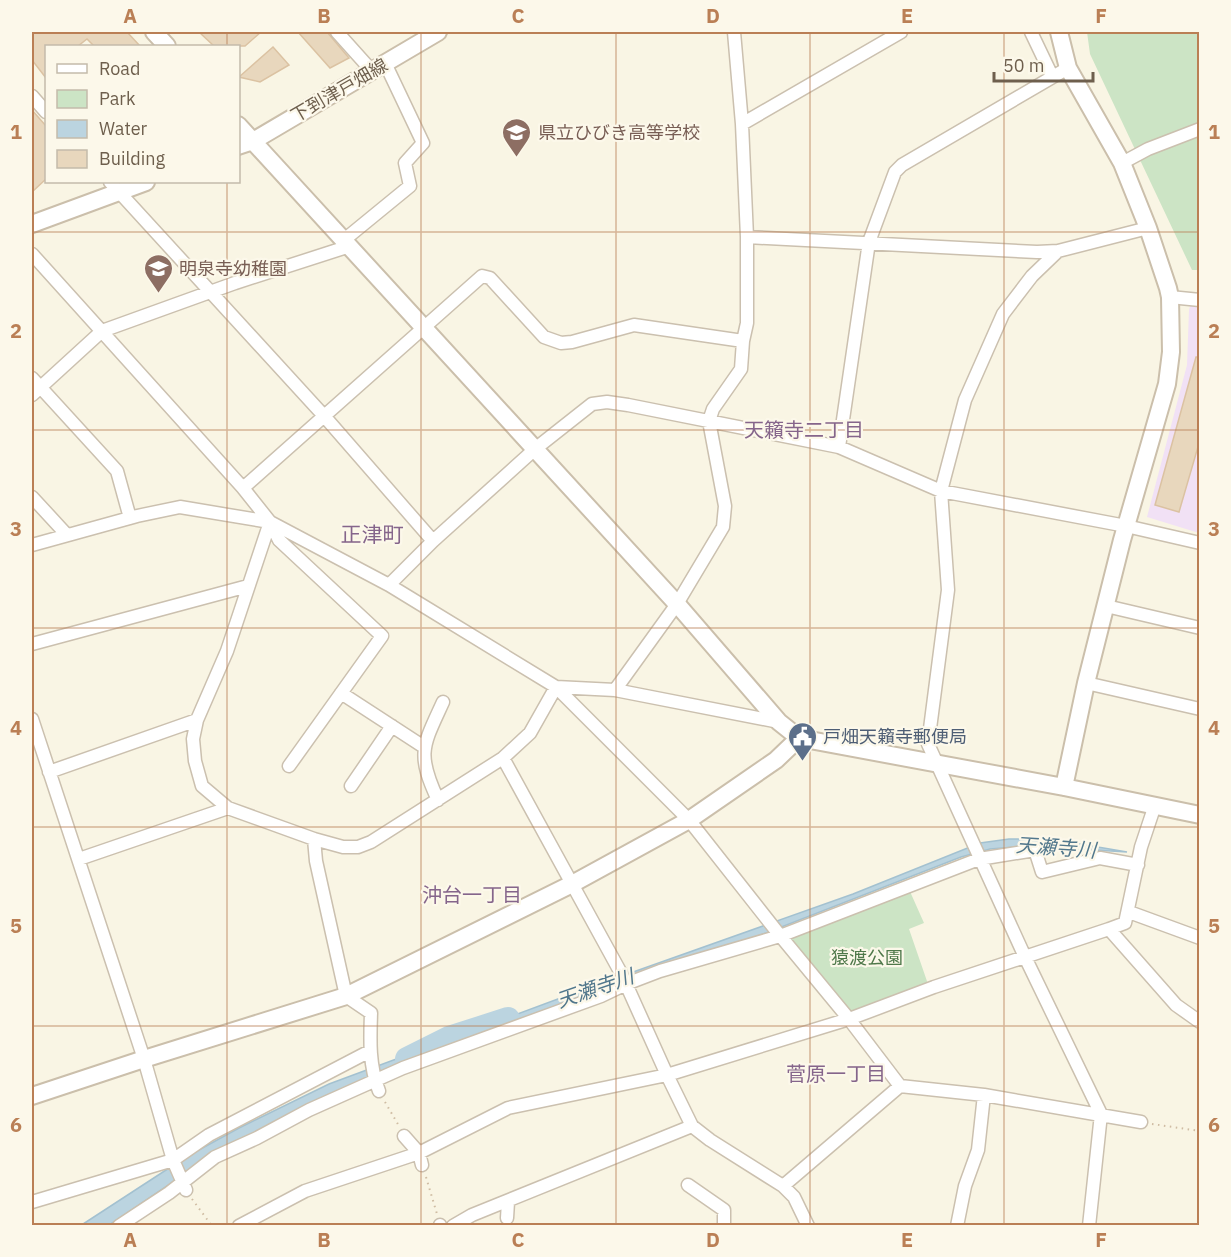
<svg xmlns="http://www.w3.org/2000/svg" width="1231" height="1257" font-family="'IBM Plex Sans','Noto Sans JP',sans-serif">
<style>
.education{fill:#f1e1f5}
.green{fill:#cce4c5}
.water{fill:#bbd4e0;stroke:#a3c1d0;stroke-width:1.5}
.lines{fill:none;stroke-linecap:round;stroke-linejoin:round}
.river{stroke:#bbd4e0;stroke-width:24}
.building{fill:#e8d7bd;stroke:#dbc2a2;stroke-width:1.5}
.street-casing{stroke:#cbc0af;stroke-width:15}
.secondary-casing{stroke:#cbbfab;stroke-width:20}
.path{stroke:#cfbca3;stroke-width:2;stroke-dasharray:1.5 4.5;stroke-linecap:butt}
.street{stroke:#fff;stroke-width:12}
.secondary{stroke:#fff;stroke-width:16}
.grid{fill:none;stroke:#ba7f55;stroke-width:1.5;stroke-opacity:0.55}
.labels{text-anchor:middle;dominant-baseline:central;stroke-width:4.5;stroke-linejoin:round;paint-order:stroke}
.street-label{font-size:18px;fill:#6e5f4d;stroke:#fcf8ea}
.education-label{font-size:18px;fill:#785e54;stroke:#fcf8ea;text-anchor:start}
.service-label{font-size:18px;fill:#4e5e75;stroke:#fcf8ea;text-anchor:start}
.park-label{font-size:18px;fill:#4f784a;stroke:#fcf8ea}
.neighbourhood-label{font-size:20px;fill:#85658b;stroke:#fcf8ea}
.water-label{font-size:20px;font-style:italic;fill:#51778c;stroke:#fcf8ea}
.quarter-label{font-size:21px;fill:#85658b;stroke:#fcf8ea}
.neatline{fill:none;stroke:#ba7f55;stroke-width:2}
.grid-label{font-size:20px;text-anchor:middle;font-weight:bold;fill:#ba7f55}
</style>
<rect width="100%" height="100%" fill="#f9f5e4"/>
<path class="education" d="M1199,305V533L1147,517L1187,365L1189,310L1190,306Z"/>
<path class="green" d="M1087,32H1199V270H1192L1090,54Z
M908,887L924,923L909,929L929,987L850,1016L785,937Z"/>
<path class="water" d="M1009,839H1051L1127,852L1029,846L990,849L961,857L766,933L610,987L349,1087L204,1161L109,1225L80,1226L186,1157L239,1128L329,1084L574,993L853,894L980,843Z"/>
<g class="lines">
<path class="river" d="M407,1059L449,1038L508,1019"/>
</g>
<path class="building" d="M32,32H127L140,46H94L87,39L78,46H46V78L32,60Z
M199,32H261L245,46H214Z
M298,32H327L349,58L330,68Z
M273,47L289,65L260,82L239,77Z
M32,110L46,126V179L32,192Z
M1196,357H1200V440L1179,512L1155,505Z"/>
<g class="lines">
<defs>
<path id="street" d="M337,32L372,71
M1031,32L1052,76
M32,96L46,112
M742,124L901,32
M1122,163L1148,149L1200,129
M110,182L325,417L433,541
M747,237L1037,252L1058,251L1148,228
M344,240L410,186L405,163L423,143L385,63
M1058,251L1032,276L1003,314L965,400L941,491L948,590L928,744L1025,957L1101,1114L1089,1226
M32,254L243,488L270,522L279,540L382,636L289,766
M1170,297L1200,300
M32,378L117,471L130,518
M32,395L102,331L235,283L350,246
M839,447L869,242L895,172L902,165L1068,68
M243,488L482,276L490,278L544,337L561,343L572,342L634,325L743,341
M32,497L67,535
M270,522L227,651L197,720L193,739L195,761L202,786L228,808L314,839L343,847H358L371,842L503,758L530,733L556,687
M32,545L137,516L180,507L270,522L389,585L556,687L689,820L778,933L849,1019L934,987L1109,929L1176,1005L1200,1022
M389,585L433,541L535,449L592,404L607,402L628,405L839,447L941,491L1126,526L1200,543
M1106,606L1200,628
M32,644L248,586
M1086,683L1200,709
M556,687L615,690L779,722
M615,690L677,604L723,527L725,506L709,421L713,409L741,369L743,341L747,323V237L742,124L734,32
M341,693L424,747
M32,719L144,1059L173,1160L186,1190
M503,758L622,975L667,1075L692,1126L710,1140L783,1186L794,1197L808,1226
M49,772L197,720
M351,786L392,726
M438,800C416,753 423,746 443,702
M314,839L316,861L346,996L371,1013C370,1040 369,1066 379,1091
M79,859L228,808
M1129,912L1200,938
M1109,929L1125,923L1141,847L1155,805
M404,1136L419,1153L422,1165
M688,1185L724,1210V1226
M783,1186L900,1086
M32,1202L173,1160L209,1135L370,1051
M507,1218L508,1202
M119,1226L169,1193L215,1157L257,1138L309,1110L403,1068L601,996L626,984L660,971L780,936L979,859L1035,850L1042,872L1100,858L1138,865
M239,1226L305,1191L419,1153L508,1108L667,1075L849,1019L900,1086L984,1095L1141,1122
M440,1226V1225
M453,1226L472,1215L692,1126
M957,1226L965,1186L978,1150L984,1095"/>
<path id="secondary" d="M154,32L167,46
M1059,32L1068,68L1122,163L1148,228L1168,288L1170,297L1171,352L1167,384L1122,540L1086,683L1064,787
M238,125L677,604L779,722L799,738L1064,787L1200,815
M238,146L253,141L438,32
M32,224L146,182
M32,1096L144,1059L346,996L572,884L689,820L776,760L799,738"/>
</defs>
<use href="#street" class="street-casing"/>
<use href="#secondary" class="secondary-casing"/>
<path class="path" d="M385,1102L399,1126
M1152,1124L1200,1131
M426,1177L437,1214
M192,1199L212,1226"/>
<use href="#street" class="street"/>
<use href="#secondary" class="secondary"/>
</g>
<path class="grid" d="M227,32V46M421,32V1226M616,32V1226M810,32V1226M1004,32V1226M227,182V1226M32,232H1200M32,430H1200M32,628H1200M32,827H1200M32,1026H1200"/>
<defs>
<symbol id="school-pin" viewBox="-11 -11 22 30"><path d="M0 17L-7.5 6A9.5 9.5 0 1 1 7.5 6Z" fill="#8d6e63" stroke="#fcf8ea"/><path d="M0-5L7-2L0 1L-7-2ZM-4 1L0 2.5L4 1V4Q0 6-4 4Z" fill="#fff"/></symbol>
<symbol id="civic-pin" viewBox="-11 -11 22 30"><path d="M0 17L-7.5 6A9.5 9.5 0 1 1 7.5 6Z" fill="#5c6f8a" stroke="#fcf8ea"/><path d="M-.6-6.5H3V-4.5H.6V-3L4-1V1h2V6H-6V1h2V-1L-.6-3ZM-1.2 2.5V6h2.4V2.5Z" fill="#fff"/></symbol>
</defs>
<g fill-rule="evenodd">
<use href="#school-pin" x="500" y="116" width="33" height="45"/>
<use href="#school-pin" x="142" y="252" width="33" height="45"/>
<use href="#civic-pin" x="786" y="720" width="33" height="45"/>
</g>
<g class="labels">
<g class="street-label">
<text transform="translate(339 90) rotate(-30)">下到津戸畑線</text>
</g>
<g class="education-label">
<text x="538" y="132">県立ひびき高等学校</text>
<text x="179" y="268">明泉寺幼稚園</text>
</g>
<g class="service-label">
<text x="823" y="736">戸畑天籟寺郵便局</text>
</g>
<g class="park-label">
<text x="867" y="957">猿渡公園</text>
</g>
<g class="neighbourhood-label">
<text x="804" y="429">天籟寺二丁目</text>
<text x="472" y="894">沖台一丁目</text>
<text x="836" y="1073">菅原一丁目</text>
</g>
<g class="water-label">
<text transform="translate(1056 847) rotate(4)">天瀬寺川</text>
<text transform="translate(595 988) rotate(-19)">天瀬寺川</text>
</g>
<g class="quarter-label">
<text x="372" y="534">正津町</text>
</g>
</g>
<rect width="1231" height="1257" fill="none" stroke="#fcf8ea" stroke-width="66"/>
<rect x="45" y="45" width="195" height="138" fill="#fcf8ea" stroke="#c3bbab" stroke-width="1.5"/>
<rect x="57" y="64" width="30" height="9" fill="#ffffff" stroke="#c3bbab" stroke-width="1.5"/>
<text x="99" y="75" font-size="18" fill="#6e5f4d">Road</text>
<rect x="57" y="90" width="30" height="18" fill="#cce4c5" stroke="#c3bbab" stroke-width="1.5"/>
<text x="99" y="105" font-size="18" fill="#6e5f4d">Park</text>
<rect x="57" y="120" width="30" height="18" fill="#bbd4e0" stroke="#c3bbab" stroke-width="1.5"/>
<text x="99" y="135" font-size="18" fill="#6e5f4d">Water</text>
<rect x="57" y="150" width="30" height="18" fill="#e8d7bd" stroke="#c3bbab" stroke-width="1.5"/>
<text x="99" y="165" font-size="18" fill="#6e5f4d">Building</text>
<path d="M994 72v9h99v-9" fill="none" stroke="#6e5f4d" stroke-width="3"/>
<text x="1003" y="72" font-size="18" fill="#6e5f4d" stroke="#fcf8ea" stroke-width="4.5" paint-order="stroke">50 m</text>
<rect x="33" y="33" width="1165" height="1191" class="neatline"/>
<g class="grid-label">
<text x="130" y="23">A</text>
<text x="324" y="23">B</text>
<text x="518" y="23">C</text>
<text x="713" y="23">D</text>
<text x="907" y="23">E</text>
<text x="1101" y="23">F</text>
<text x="16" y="139">1</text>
<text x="1214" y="139">1</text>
<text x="16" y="338">2</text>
<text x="1214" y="338">2</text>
<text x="16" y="536">3</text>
<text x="1214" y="536">3</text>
<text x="16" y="735">4</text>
<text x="1214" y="735">4</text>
<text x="16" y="933">5</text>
<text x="1214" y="933">5</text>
<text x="16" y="1132">6</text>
<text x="1214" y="1132">6</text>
<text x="130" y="1247">A</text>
<text x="324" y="1247">B</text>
<text x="518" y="1247">C</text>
<text x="713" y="1247">D</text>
<text x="907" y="1247">E</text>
<text x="1101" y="1247">F</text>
</g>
</svg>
